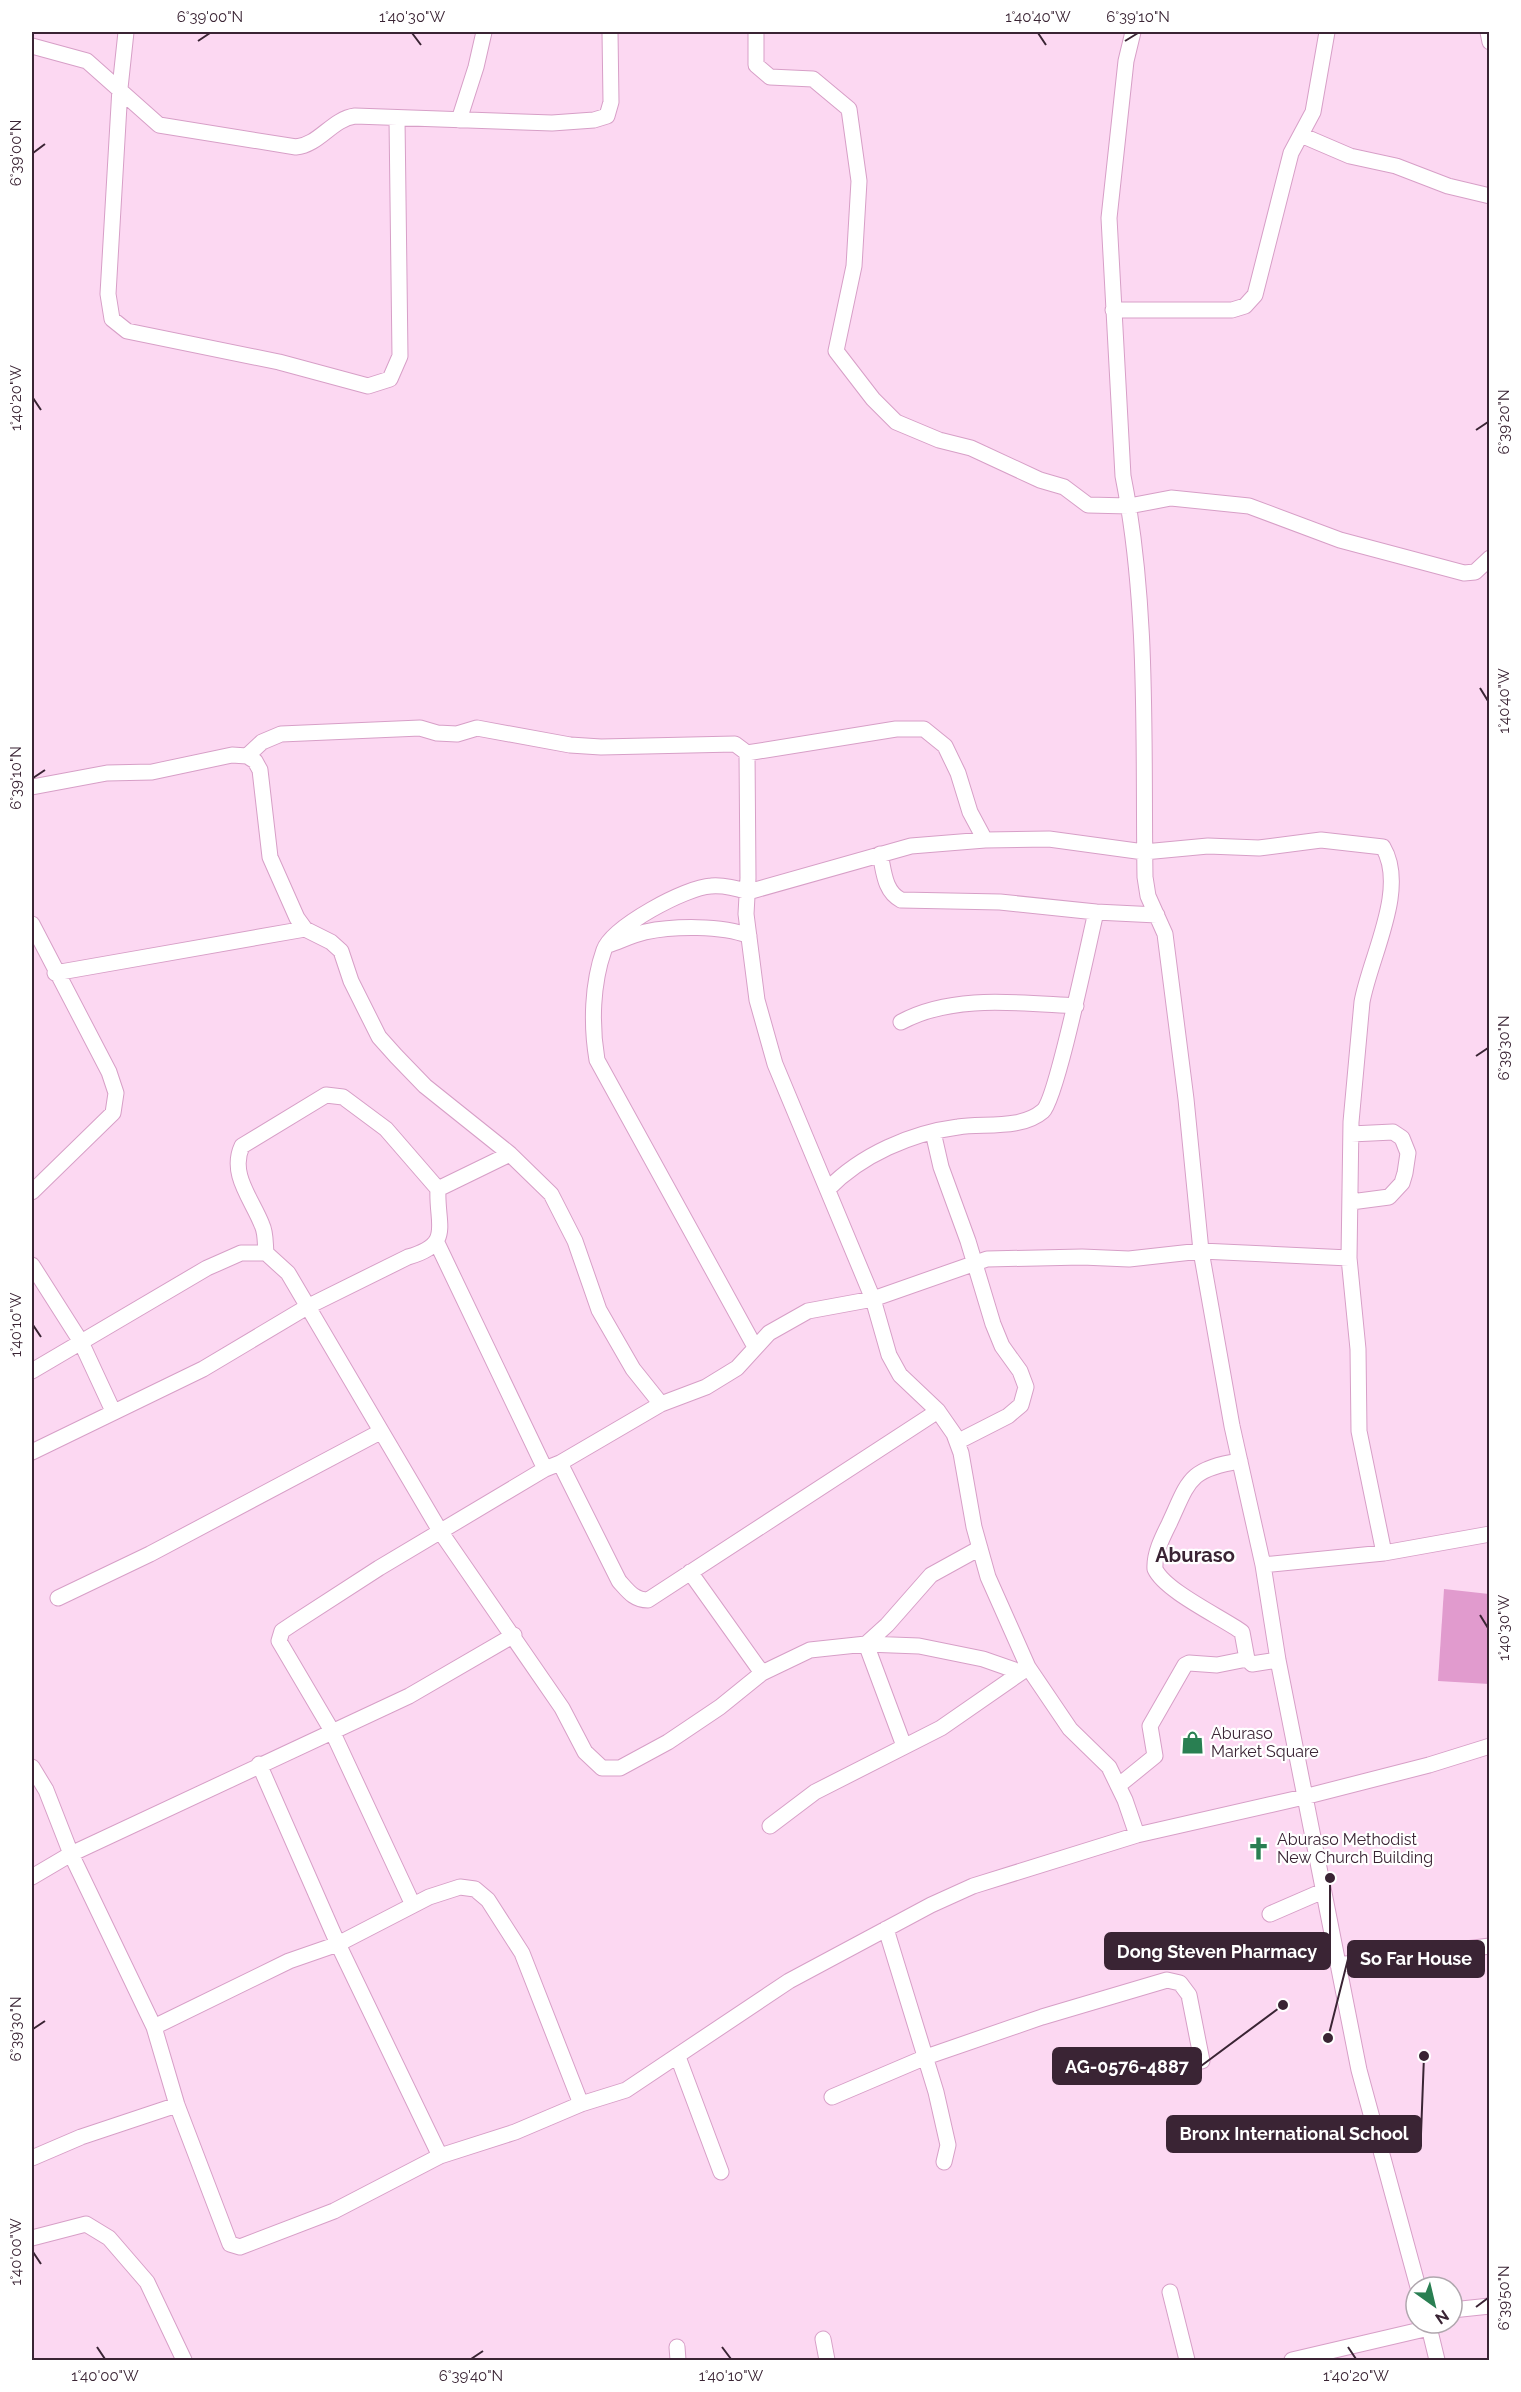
<svg xmlns="http://www.w3.org/2000/svg" width="1521" height="2392" font-family="Raleway,sans-serif">
<style>
.green{fill:#e19bce}
.lines{fill:none;stroke-linecap:round;stroke-linejoin:round}
.minor-casing{stroke:#d79fc7;stroke-width:17}
.minor{stroke:#fff;stroke-width:15}
.ticks{fill:none;stroke:#3a2434;stroke-width:2}
.labels{text-anchor:middle;dominant-baseline:central;stroke-width:4.5;stroke-linejoin:round;paint-order:stroke}
.poi-label{font-size:16px;fill:#3a2434;stroke:#fff;text-anchor:start}
.quarter-label{font-size:20px;font-weight:bold;fill:#3a2434;stroke:#fff}
.leader{fill:none;stroke:#3a2434;stroke-width:2}
.callout-dot{fill:#3a2434;stroke:#fff;stroke-width:2}
.callout{fill:#3a2434;stroke:#3a2434;stroke-width:2}
.callout-label{font-size:18px;text-anchor:middle;font-weight:bold;fill:#fff}
.neatline{fill:none;stroke:#3a2434;stroke-width:2}
.ticks-label{font-size:15px;text-anchor:middle;fill:#3a2434}
</style>
<rect width="100%" height="100%" fill="#fcd8f2"/>
<path class="green" d="M1444,1589L1489,1594V1684L1438,1681Z"/>
<g class="lines">
<defs>
<path id="minor" d="M126,32L120,88L108,294L112,319L127,331L279,362L368,386L390,379L400,356L397,119
M756,32V65L770,77L813,79L849,109L859,181L854,266L836,351L873,399L896,422L939,440L971,448L1040,480L1064,487L1088,505L1129,506L1171,498L1249,506L1340,540L1464,573L1475,572L1490,558
M1133,32L1126,61L1109,218L1123,476C1149,605 1143,745 1145,877L1148,896L1165,934L1186,1099L1201,1251L1232,1426L1263,1565L1278,1660L1359,2070L1418,2287
M1488,32L1490,42
M32,46L87,61L159,125L296,147C319,145 332,119 355,116L552,123L594,120L607,116L611,102L610,32
M459,120L476,67L484,32
M1301,135L1350,156L1396,166L1448,186L1490,196
M1113,310H1232L1245,306L1255,295L1291,153L1313,112L1327,32
M747,753L896,729H924L945,746L958,773L970,812L985,840
M247,756L262,742L281,734L420,728L437,733L457,734L477,728L570,745L601,747L735,744L747,753L748,878L746,914L757,1000L775,1064L873,1299L889,1355L900,1375L938,1411L954,1434L961,1453L974,1527L988,1577L1028,1667L1070,1729L1109,1767L1125,1800L1137,1835
M32,787L107,773L152,772L232,755L247,756L255,761L260,770L270,857L297,918L305,929L331,942L341,951L351,981L379,1037L396,1056L425,1086L510,1154L551,1194L575,1241L599,1310L633,1369L661,1404
M880,854C884,871 884,891 901,900L1000,902L1096,912
M32,924L109,1072L116,1093L113,1113L32,1192
M608,945C620,941 632,935 645,932C673,926 722,925 749,936
M55,973L305,929
M901,1022C953,994 1018,1003 1076,1006
M933,1132L941,1167L968,1241L993,1324L1002,1346L1020,1371L1026,1387L1021,1405L1008,1416L957,1442
M1351,1134L1393,1132L1402,1138L1408,1153L1405,1173L1402,1183L1389,1197L1351,1202
M828,1189C861,1155 911,1133 958,1127C984,1123 1021,1130 1043,1111C1057,1098 1089,941 1096,912L1157,915
M437,1243L545,1469
M266,1253C265,1244 266,1233 262,1225C252,1199 229,1174 242,1146L326,1095L343,1097L386,1129L438,1189
M32,1265L81,1342L113,1411
M755,1347L597,1060C591,1025 592,984 604,950C612,927 686,887 711,886C724,885 736,888 748,892L911,846L985,840L1049,839L1144,852L1208,846L1259,848L1321,840L1383,847C1408,889 1370,957 1362,1002L1351,1122L1349,1258L1358,1349L1359,1431L1384,1553
M32,1371L207,1268L241,1253H266L288,1273L440,1531L562,1708L585,1752L602,1768H620L668,1742L720,1707L762,1673L810,1650L866,1644L919,1646L983,1659L1020,1672
M32,1452L203,1369L307,1307L408,1257C454,1244 436,1225 438,1189L510,1154
M1240,1461C1188,1469 1189,1481 1169,1524C1162,1538 1154,1554 1155,1569C1165,1591 1221,1617 1242,1632L1247,1659L1252,1664L1278,1660
M560,1463L619,1581C628,1591 634,1600 648,1600L938,1411
M1263,1565L1384,1553L1490,1534
M690,1572L762,1673
M58,1598L150,1554L380,1432
M866,1644L887,1625L931,1575L980,1548
M866,1644L904,1746
M259,1764L338,1944L440,2156
M32,1767L46,1790L71,1854L154,2027L177,2105L230,2244L240,2247L334,2211L440,2156L515,2132L581,2104L626,2090L789,1981L931,1905L973,1886L1137,1835L1304,1797L1429,1765L1490,1746
M1118,1786L1155,1756L1150,1726L1185,1665L1189,1663L1217,1665L1247,1659
M770,1826L815,1792L941,1728L1026,1669
M32,1877L71,1854L409,1696L514,1635
M413,1905L332,1731L279,1641L282,1631L294,1623L379,1568L545,1469L560,1463L661,1404L706,1387L737,1368L769,1333L808,1311L873,1299L987,1259L1082,1257L1129,1259L1201,1251L1349,1258
M1270,1914L1323,1891
M886,1929L936,2092L948,2145L944,2162
M1338,1965L1490,1946
M154,2027L289,1961L338,1944L429,1897L460,1887L475,1889L488,1900L522,1953L581,2104
M678,2057L721,2172
M832,2097L926,2057L1042,2017L1167,1980L1180,1983L1189,1995L1202,2061
M32,2158L81,2137L177,2105
M32,2238L86,2224L109,2238L147,2282L184,2360
M1170,2292L1187,2360
M1452,2310L1490,2306
M1428,2323L1437,2360
M823,2339L827,2360
M677,2347L678,2360
M1292,2360L1429,2328L1435,2323"/>
</defs>
<use href="#minor" class="minor-casing"/>
<use href="#minor" class="minor"/>
</g>
<path class="ticks" d="M412,33L421,45M1038,33L1046,45M198,41L210,33M1125,41L1138,33M33,153L45,144M33,398L41,410M1476,430L1488,422M1480,688L1488,701M33,778L45,770M1476,1056L1488,1048M33,1325L41,1337M1480,1615L1488,1628M33,2029L45,2021M33,2252L41,2264M1476,2307L1488,2298M97,2347L105,2359M722,2347L731,2359M1348,2347L1356,2359M471,2359L483,2351"/>
<defs>
<symbol id="shop-bare" viewBox="-9 -9 18 18"><path d="M-5-2.5h2.3a2.7 3.5 0 0 1 5.4 0H5L5.5 6h-11ZM-1.5-2.5h3a1.5 2.3 0 0 0-3 0Z" fill="#297f52" stroke="#fff" stroke-width="2.5" paint-order="stroke"/></symbol>
<symbol id="church-bare" viewBox="-9 -9 18 18"><path d="M-1.2-6h2.4v3.5h3.3v2.4h-3.3V6h-2.4V-.1h-3.3v-2.4h3.3Z" fill="#297f52" stroke="#fff" stroke-width="2.5" paint-order="stroke"/></symbol>
</defs>
<g fill-rule="evenodd">
<use href="#shop-bare" x="1176" y="1726" width="33" height="33"/>
<use href="#church-bare" x="1242" y="1832" width="33" height="33"/>
</g>
<g class="labels">
<g class="poi-label">
<text x="1211" y="1733">Aburaso<tspan x="1211" dy="18">Market Square</tspan></text>
<text x="1277" y="1839">Aburaso Methodist<tspan x="1277" dy="18">New Church Building</tspan></text>
</g>
<g class="quarter-label">
<text x="1195" y="1555">Aburaso</text>
</g>
</g>
<path class="leader" d="M1330 1878L1330 1951M1328 2038L1348 1959M1283 2005L1201 2066M1424 2056L1421 2134"/>
<g class="callout-dot">
<circle cx="1330" cy="1878" r="6"/>
<circle cx="1328" cy="2038" r="6"/>
<circle cx="1283" cy="2005" r="6"/>
<circle cx="1424" cy="2056" r="6"/>
</g>
<g class="callout">
<rect x="1105" y="1933" width="225" height="36" rx="6"/>
<rect x="1348" y="1941" width="136" height="36" rx="6"/>
<rect x="1053" y="2048" width="148" height="36" rx="6"/>
<rect x="1167" y="2116" width="254" height="36" rx="6"/>
</g>
<g class="callout-label">
<text x="1217" y="1958">Dong Steven Pharmacy</text>
<text x="1416" y="1965">So Far House</text>
<text x="1127" y="2073">AG-0576-4887</text>
<text x="1294" y="2140">Bronx International School</text>
</g>
<rect width="1521" height="2392" fill="none" stroke="#ffffff" stroke-width="66"/>
<g transform="translate(1434 2305) rotate(146)"><circle r="28" fill="#ffffff" stroke="#b0a7ae" stroke-width="1.5"/>
<path d="M0-4.5L10 22L0 15L-10 22Z" fill="#297f52"/>
<text y="-9" font-size="16" font-weight="bold" text-anchor="middle" fill="#3a2434">N</text>
</g>
<rect x="33" y="33" width="1455" height="2326" class="neatline"/>
<g class="ticks-label">
<text x="210" y="22">6°39'00"N</text>
<text x="412" y="22">1°40'30"W</text>
<text x="1038" y="22">1°40'40"W</text>
<text x="1138" y="22">6°39'10"N</text>
<text transform="translate(16 153) rotate(-90)" y="5">6°39'00"N</text>
<text transform="translate(16 398) rotate(-90)" y="5">1°40'20"W</text>
<text transform="translate(1504 422) rotate(-90)" y="5">6°39'20"N</text>
<text transform="translate(1504 701) rotate(-90)" y="5">1°40'40"W</text>
<text transform="translate(16 778) rotate(-90)" y="5">6°39'10"N</text>
<text transform="translate(1504 1048) rotate(-90)" y="5">6°39'30"N</text>
<text transform="translate(16 1325) rotate(-90)" y="5">1°40'10"W</text>
<text transform="translate(1504 1628) rotate(-90)" y="5">1°40'30"W</text>
<text transform="translate(16 2029) rotate(-90)" y="5">6°39'30"N</text>
<text transform="translate(16 2252) rotate(-90)" y="5">1°40'00"W</text>
<text transform="translate(1504 2298) rotate(-90)" y="5">6°39'50"N</text>
<text x="105" y="2381">1°40'00"W</text>
<text x="471" y="2381">6°39'40"N</text>
<text x="731" y="2381">1°40'10"W</text>
<text x="1356" y="2381">1°40'20"W</text>
</g>
</svg>
